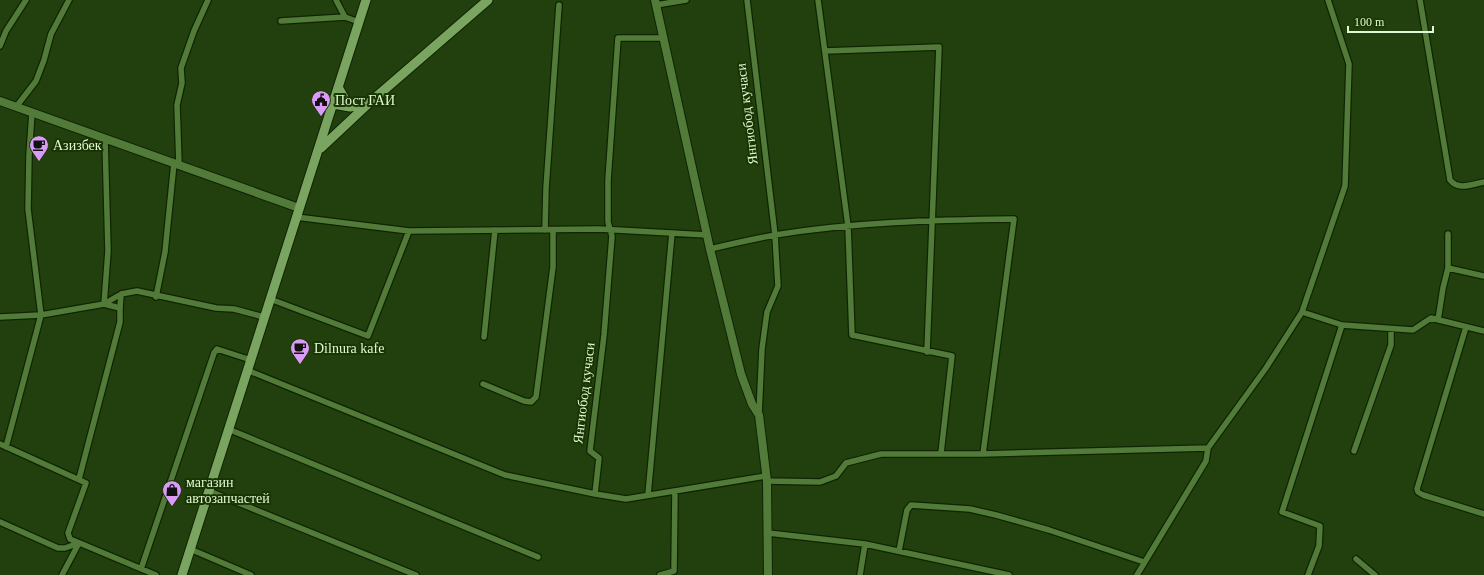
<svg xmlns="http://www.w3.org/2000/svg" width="1484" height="575" font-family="'Times New Roman',serif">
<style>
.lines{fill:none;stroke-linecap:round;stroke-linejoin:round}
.street-casing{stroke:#102403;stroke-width:8}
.secondary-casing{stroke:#102403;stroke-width:10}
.primary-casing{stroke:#102403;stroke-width:11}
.street{stroke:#527b3a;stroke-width:5.5}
.secondary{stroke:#527b3a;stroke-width:8}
.primary{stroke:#7aa561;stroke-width:9}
.labels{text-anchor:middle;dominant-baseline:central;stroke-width:4;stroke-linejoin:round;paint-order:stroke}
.poi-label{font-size:14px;fill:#e1f8d5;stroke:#183502;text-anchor:start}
.street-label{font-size:14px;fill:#e1f8d5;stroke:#183502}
</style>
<rect width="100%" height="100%" fill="#22400d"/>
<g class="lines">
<defs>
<path id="street" d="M336,0L345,17
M747,0L775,235L778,286L767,312L762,349L759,414
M818,0L848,226L852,335L952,356L941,453
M1420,0L1450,180C1459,191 1472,184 1484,182
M656,5L686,0
M281,21L345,17L359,22
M0,46L6,31L26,0
M825,51L939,47L927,352
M16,107L36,81L44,60L51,34L69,0
M105,139L108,251L104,304L120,308L121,294
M179,165L177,105L182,83L181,68L194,31L208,0
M296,217L409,231L599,229L707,235
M545,230L546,188L559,5
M710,249C731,244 753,239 775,235C854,222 934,220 1014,219L983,454H881L846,463L836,476L820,482L767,481
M1448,268L1484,276
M156,297L165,252L174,163
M270,299L368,336L409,231
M1302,312L1342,325L1413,330L1431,318L1484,331
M0,317L41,315L104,304L121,294L137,291L216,308L234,309L264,317
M1438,320L1443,288L1448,268V234
M1466,327L1417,489L1418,492L1423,495L1484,514
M484,337L495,230
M247,370L505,475L595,494L626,499L766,476
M483,384L524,401L531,402L536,397L553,267V230
M228,429L538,557
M0,444L86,483L68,533L70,539L156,575
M6,447L41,315L28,209L29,155L32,113
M1354,451L1391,345V329
M983,454L1208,448
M79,479L120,322V308
M209,491L416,575
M595,494L599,458L590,451L604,335L612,236L608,222V180L618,38H663
M648,495L672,233
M0,522L58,548H65L79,543
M768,533L865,544L1009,575
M190,549L251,575
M899,551L907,510L911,505L970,509L996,515L1049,530L1144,562
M1356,559L1375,575
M141,569L214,353L217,349L251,360
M62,575L79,543
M660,575L674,571L675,491
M860,575L865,544
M1137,575L1206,461L1208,448L1266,368L1302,312L1345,186L1349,64L1328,0
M1308,575L1319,546L1320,526L1282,512L1342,325"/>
<path id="secondary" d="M655,0L710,249L741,374L752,404L759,415L767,481L768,575
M0,101L299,208"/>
<path id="primary" d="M338,87L346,101L355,106
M333,104L350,107L368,103
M321,148L369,103L488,0
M182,575L366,0"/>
</defs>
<use href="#street" class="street-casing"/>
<use href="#secondary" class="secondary-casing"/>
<use href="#primary" class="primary-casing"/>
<use href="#street" class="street"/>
<use href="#secondary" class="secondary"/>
<use href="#primary" class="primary"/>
</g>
<defs>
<symbol id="civic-pin" viewBox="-11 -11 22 30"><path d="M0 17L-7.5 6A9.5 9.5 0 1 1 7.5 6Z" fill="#da9af6" stroke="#183502"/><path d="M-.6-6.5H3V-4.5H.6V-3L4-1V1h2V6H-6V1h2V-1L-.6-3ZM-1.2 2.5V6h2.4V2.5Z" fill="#111"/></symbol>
<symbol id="cafe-pin" viewBox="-11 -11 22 30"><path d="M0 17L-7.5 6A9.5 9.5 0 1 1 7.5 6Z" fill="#da9af6" stroke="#183502"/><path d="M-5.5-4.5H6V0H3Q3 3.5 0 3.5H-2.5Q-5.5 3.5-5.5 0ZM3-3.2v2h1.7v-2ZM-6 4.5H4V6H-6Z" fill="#111"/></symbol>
<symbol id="shop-pin" viewBox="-11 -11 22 30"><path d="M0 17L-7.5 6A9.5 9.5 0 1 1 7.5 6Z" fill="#da9af6" stroke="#183502"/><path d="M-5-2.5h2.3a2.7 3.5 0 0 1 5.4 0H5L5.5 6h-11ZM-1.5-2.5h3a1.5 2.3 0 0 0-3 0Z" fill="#111"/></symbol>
</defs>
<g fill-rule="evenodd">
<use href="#civic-pin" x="310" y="89" width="22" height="30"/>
<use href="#cafe-pin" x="28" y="134" width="22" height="30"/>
<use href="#cafe-pin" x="289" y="337" width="22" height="30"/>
<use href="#shop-pin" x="161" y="479" width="22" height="30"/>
</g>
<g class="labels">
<g class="poi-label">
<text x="335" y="100">Пост ГАИ</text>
<text x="53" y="145">Азизбек</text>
<text x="314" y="348">Dilnura kafe</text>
<text x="186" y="482">магазин<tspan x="186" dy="16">автозапчастей</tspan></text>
</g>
<g class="street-label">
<text transform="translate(747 114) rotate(-97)">Янгиобод кучаси</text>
<text transform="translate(584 393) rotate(-83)">Янгиобод кучаси</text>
</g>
</g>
<path d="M1348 26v6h85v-6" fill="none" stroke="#e1f8d5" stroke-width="2"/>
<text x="1354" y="26" font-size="12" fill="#e1f8d5" stroke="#183502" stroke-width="3" paint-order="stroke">100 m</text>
</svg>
